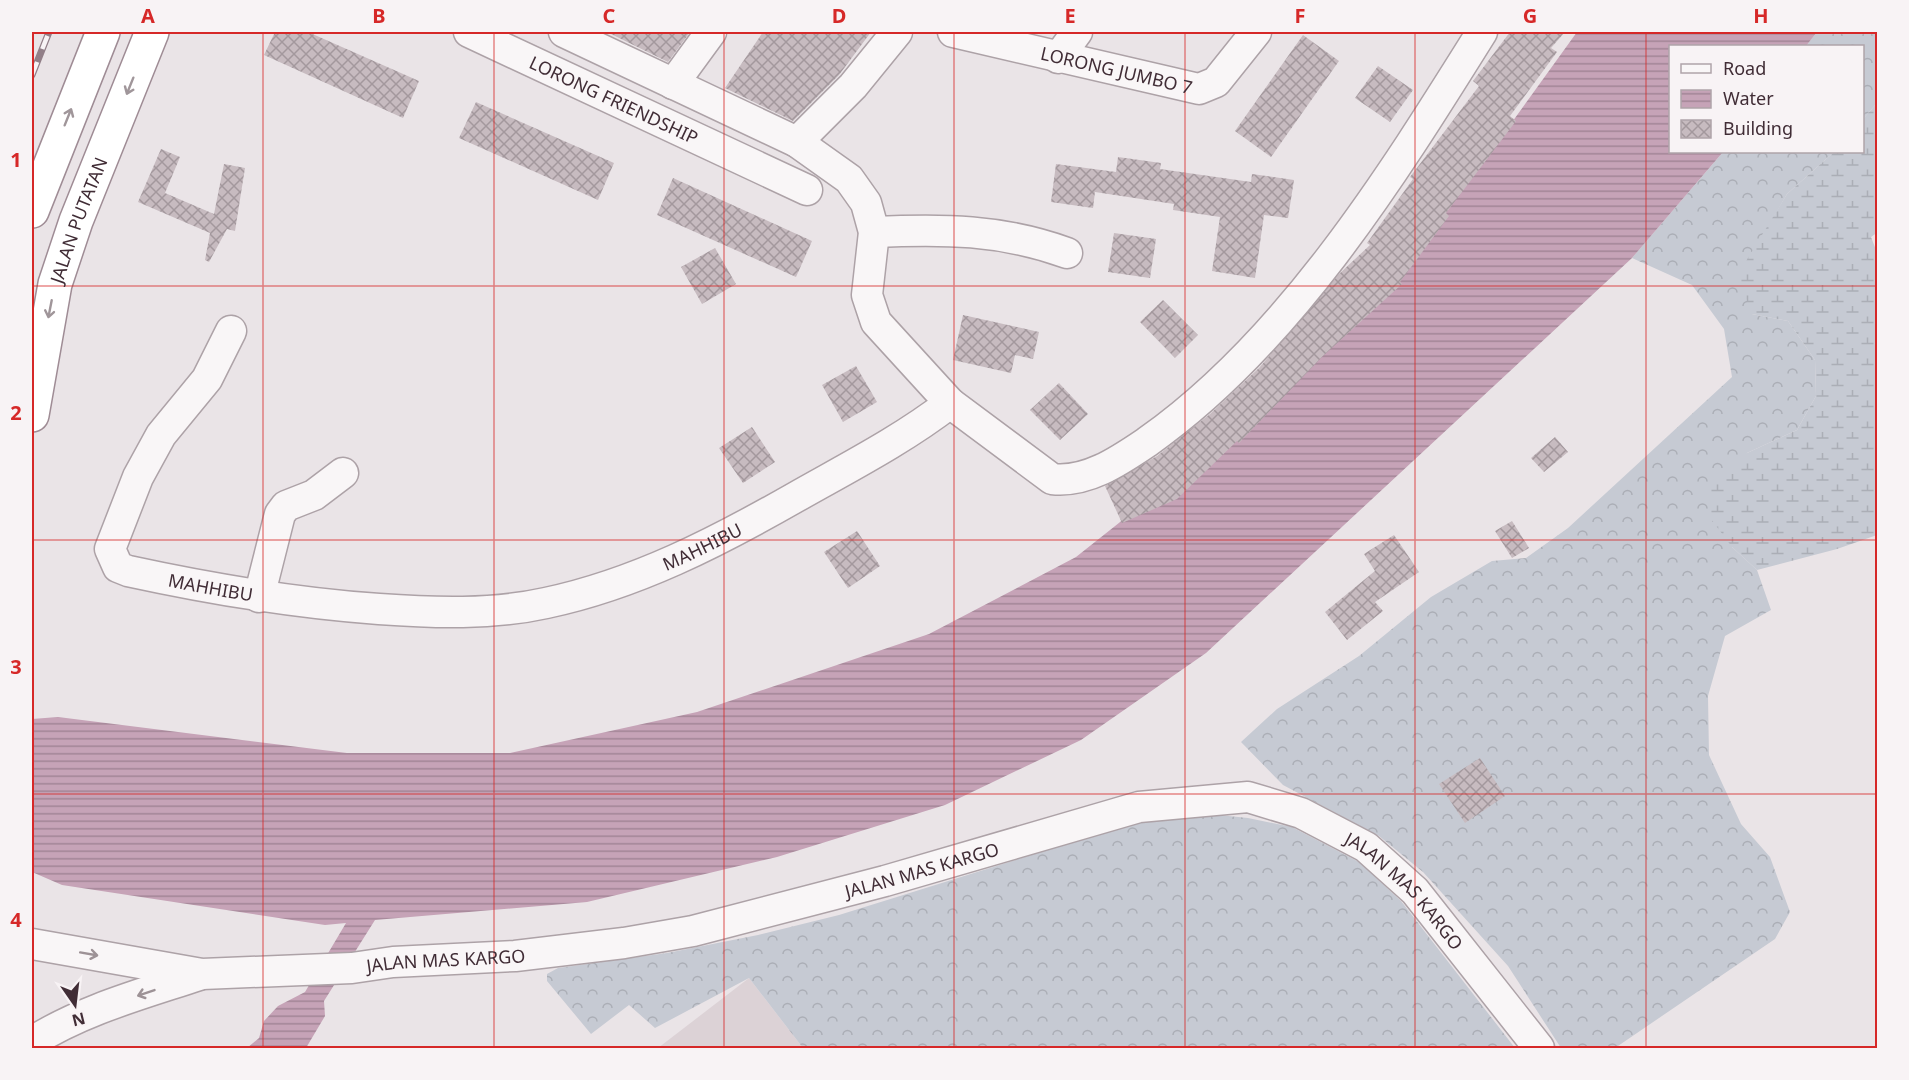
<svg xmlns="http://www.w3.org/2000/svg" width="1909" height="1080" font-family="'Noto Sans',sans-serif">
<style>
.built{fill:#dcd2d6}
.forest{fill:url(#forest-crowns)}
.wetland{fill:url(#wetland-marsh)}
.water{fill:url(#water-rules)}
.building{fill:url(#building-cross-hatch)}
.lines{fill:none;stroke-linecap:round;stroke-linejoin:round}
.minor-casing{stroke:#ada2a7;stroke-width:33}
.highway-casing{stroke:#9f8c95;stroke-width:36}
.minor{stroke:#f9f6f7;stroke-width:30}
.highway{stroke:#fff;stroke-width:33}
.rail-casing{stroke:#927f88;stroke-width:7}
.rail{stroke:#f8f3f5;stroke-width:4.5;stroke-dasharray:14;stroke-linecap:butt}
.oneway{stroke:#a0969a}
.oneway2{stroke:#9d9296}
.grid{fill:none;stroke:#d62828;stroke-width:1.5;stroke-opacity:0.55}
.labels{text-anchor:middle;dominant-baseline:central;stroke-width:5;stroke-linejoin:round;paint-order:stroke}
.street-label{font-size:18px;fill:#412d36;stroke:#f8f3f5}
.neatline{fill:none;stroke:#d62828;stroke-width:2}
.grid-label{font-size:20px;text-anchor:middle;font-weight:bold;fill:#d62828}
</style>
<defs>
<pattern id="forest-crowns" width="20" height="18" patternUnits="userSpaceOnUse" patternTransform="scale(1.5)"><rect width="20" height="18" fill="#c6cad3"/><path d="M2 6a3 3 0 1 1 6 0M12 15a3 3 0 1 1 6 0" fill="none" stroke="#abaeb6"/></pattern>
<pattern id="wetland-marsh" width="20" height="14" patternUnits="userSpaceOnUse" patternTransform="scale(1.5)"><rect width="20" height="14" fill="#c6cad3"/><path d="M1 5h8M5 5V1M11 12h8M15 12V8" fill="none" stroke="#abaeb6"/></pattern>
<pattern id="water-rules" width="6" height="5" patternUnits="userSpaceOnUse" patternTransform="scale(1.5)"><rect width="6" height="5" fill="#c6a3b7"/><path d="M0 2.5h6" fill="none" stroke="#a28596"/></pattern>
<pattern id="building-cross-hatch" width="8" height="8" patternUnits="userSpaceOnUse" patternTransform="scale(1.5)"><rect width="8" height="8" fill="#c7bbc0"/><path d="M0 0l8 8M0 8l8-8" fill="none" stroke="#a3989d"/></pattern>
</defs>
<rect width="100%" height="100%" fill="#eae4e7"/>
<path class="built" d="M749,978L803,1048H658Z"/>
<path class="forest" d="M1817,32H1877V103L1863,119L1862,46H1806Z
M1723,152H1834L1787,194L1765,232L1752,314L1788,321L1815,360L1816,396L1797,430L1747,453L1732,547L1757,570L1771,610L1725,636L1708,696L1709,755L1741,824L1770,857L1790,912L1775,939L1615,1048H1561L1508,966L1423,872L1379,836L1283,785L1241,742L1277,709L1359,656L1431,597L1492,561L1526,558L1568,528L1732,377L1724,329L1692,285L1632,258Z
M1209,814L1248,818L1292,827L1359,862L1401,901L1515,1048H803L749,978L655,1028L629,1005L591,1034L547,981V974L558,968L667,953L758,935L839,915L1144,820Z"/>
<path class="wetland" d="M1877,103L1878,232L1871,237L1878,255L1877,535L1837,549L1757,570L1732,547L1708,515L1711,486L1747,453L1797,430L1816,396L1815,360L1788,321L1752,314L1737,276L1787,194L1834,152H1862L1863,119Z"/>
<path class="water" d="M1577,32H1817L1806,46H1670V152H1723L1632,258L1206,653L1081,740L945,805L777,857L587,902L375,920L324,1001L325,1016L306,1048H247L259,1038L264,1021L278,1006L305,992L346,923L325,925L62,885L32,872V719L58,717L347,753H510L697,712L929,634L1076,557L1255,415L1492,150Z"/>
<path class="building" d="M275,32H308L419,81L403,118L264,55Z
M607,32H690L668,62Z
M763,32H871L839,75L793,121L725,88Z
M1510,32H1565L1551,48L1557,52L1510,116L1516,121L1446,213L1449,216L1400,282L1402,284L1323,356L1239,443L1237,441L1177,499L1122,523L1105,486L1157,456L1210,414L1259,368L1339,274L1370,245L1367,243L1413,179L1410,177L1479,86L1473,81Z
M1303,35L1339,61L1271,157L1235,131Z
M1378,66L1413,90L1390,122L1355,98Z
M476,102L614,163L598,200L459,138Z
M161,149L180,157L165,193L214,214L224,164L245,168L235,231L227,229L209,262L205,260L210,233L138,202Z
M1118,157L1161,163L1160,169L1251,182L1252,174L1294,180L1288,218L1264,215L1255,278L1212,271L1220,217L1173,210L1174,204L1095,192L1093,208L1051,202L1056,164L1116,172Z
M673,178L812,241L796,277L657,215Z
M1114,233L1156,239L1150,278L1108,272Z
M715,248L736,284L702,304L681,267Z
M1163,300L1198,335L1175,358L1140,322Z
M963,315L1039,332L1033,359L1015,355L1011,373L953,360Z
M856,366L877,402L843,422L822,385Z
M1059,383L1088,414L1060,440L1030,410Z
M752,427L775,462L743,483L719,448Z
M1555,437L1568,452L1544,472L1531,458Z
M1512,521L1529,548L1512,558L1495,531Z
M857,531L880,566L848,588L824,552Z
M1394,535L1419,572L1375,602L1383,611L1347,640L1325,612L1375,571L1364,554Z
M1480,758L1505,796L1465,823L1439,784Z"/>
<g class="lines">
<defs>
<g id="minor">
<path id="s1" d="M469,32L807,190"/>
<path id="s2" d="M953,32L1199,89L1216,82L1256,32"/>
<path d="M1058,58L1077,32"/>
<path d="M673,84L711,32"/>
<path d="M797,142L853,86L897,32"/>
<path d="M874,232C943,229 1001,229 1067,253"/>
<path id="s3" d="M231,331L207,379L161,435L138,477L110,549L118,567L128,571C211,589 294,603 379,609C434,613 492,615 546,603C636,584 717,542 796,497C849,467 902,440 950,403L876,322L867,295L874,232L866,203L849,179L797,142L564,32"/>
<path d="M950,403L1052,479C1087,483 1119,461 1147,442C1288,343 1392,176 1482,32"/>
<path d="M259,597L280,514L286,506L314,495L343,473"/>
<path id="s4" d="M32,944L202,974L352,968L393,962L515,956L624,943L693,931L885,881L1139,807L1248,797L1301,813L1366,847L1415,891L1539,1048"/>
<path d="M32,1042C82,1010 142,994 199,975"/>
</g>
<g id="highway">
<path d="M32,211L103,32"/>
<path id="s5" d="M32,415L55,284L76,221L152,32"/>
</g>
</defs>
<use href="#minor" class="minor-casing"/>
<use href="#highway" class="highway-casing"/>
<use href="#minor" class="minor"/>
<use href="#highway" class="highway"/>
<defs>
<path id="rail" d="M32,75L49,32"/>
</defs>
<use href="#rail" class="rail-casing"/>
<use href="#rail" class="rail"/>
</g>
<defs><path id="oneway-shaft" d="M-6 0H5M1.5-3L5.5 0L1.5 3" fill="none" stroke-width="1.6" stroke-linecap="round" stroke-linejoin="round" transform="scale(1.5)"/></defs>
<g class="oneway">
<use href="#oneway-shaft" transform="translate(130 86) rotate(112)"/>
<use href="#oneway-shaft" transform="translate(68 117) rotate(-68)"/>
<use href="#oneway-shaft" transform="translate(50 309) rotate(101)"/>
</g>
<g class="oneway2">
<use href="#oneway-shaft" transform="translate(89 954) rotate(10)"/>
<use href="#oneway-shaft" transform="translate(146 993) rotate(161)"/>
</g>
<path class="grid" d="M263,32V1048M494,32V1048M724,32V1048M954,32V1048M1185,32V1048M1415,32V1048M1646,32V1048M32,286H1878M32,540H1878M32,794H1878"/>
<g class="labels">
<g class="street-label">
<text stroke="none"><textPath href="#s2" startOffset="168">LORONG JUMBO 7</textPath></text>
<text stroke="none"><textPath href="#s1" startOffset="160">LORONG FRIENDSHIP</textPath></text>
<text stroke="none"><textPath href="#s5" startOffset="201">JALAN PUTATAN</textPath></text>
<text stroke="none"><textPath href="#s3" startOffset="870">MAHHIBU</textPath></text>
<text stroke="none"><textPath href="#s3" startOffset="366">MAHHIBU</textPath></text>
<text stroke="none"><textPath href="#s4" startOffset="903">JALAN MAS KARGO</textPath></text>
<text stroke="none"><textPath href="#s4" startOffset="1425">JALAN MAS KARGO</textPath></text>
<text stroke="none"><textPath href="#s4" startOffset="417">JALAN MAS KARGO</textPath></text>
</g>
</g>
<rect width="1909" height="1080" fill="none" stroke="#f8f3f5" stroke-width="66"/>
<rect x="1669" y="45" width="195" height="108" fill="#f8f3f5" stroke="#afa4a9" stroke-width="1.5"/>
<rect x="1681" y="64" width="30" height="9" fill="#f9f6f7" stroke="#afa4a9" stroke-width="1.5"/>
<text x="1723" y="75" font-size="18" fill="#412d36">Road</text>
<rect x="1681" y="90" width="30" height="18" fill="url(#water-rules)" stroke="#afa4a9" stroke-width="1.5"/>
<text x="1723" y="105" font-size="18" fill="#412d36">Water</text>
<rect x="1681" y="120" width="30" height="18" fill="url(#building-cross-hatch)" stroke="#afa4a9" stroke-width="1.5"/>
<text x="1723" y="135" font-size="18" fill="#412d36">Building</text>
<g transform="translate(75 1005) rotate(166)" stroke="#f8f3f5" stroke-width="4.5" paint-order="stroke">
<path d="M0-4.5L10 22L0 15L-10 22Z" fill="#412d36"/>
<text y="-9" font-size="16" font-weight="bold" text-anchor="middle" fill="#412d36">N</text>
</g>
<rect x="33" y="33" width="1843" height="1014" class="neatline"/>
<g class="grid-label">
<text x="148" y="23">A</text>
<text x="379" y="23">B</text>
<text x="609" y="23">C</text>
<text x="839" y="23">D</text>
<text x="1070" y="23">E</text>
<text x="1300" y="23">F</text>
<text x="1530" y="23">G</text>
<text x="1761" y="23">H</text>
<text x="16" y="167">1</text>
<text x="16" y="420">2</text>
<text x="16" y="674">3</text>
<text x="16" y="927">4</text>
</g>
</svg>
